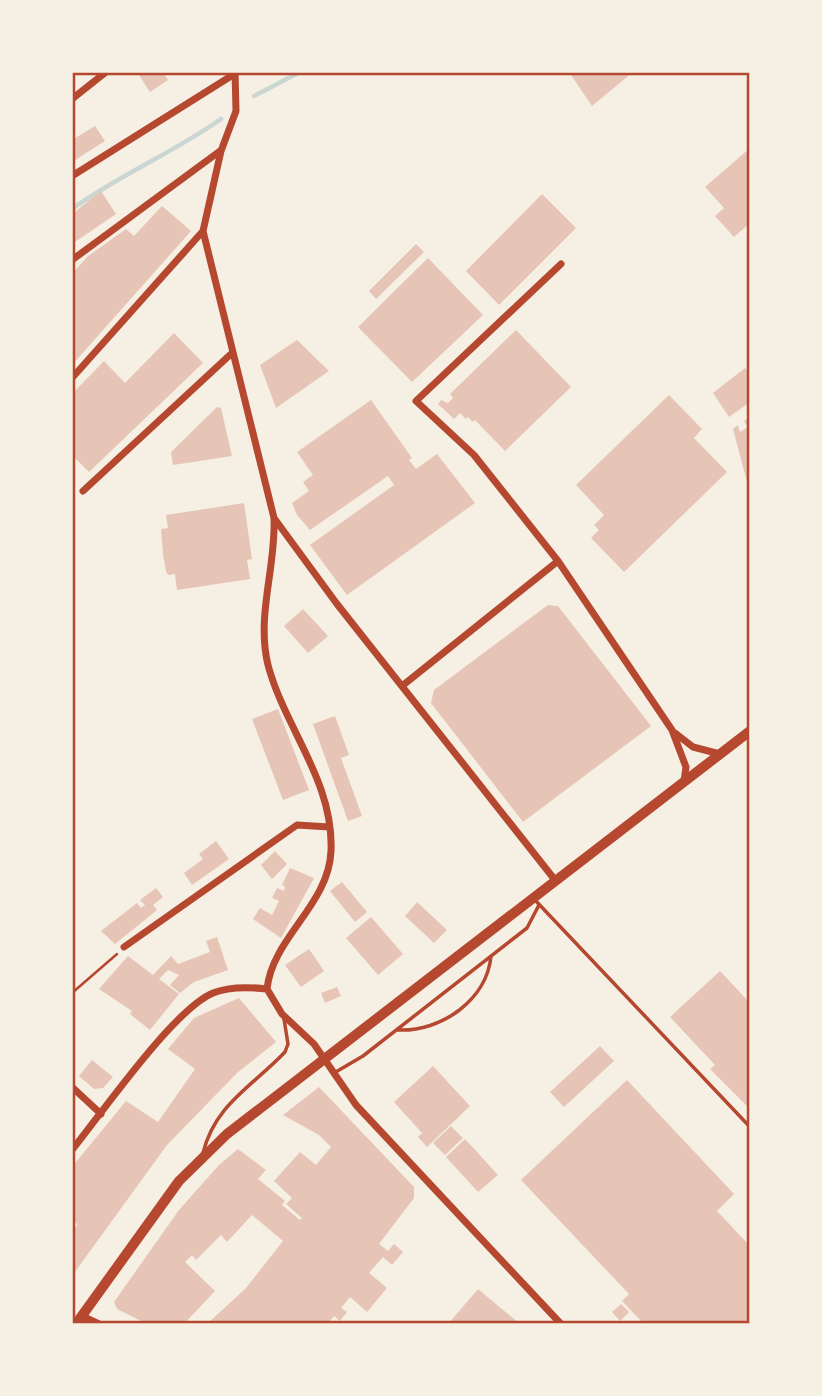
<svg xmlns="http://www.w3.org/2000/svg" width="822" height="1396" font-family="'Work Sans',sans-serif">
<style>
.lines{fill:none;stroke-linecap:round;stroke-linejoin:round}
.stream{stroke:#c9d6d2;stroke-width:4.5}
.building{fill:#e6c5b7}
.path{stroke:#b5482f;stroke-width:2.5}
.service{stroke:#b5482f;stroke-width:3.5}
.minor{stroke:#b5482f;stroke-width:7}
.primary{stroke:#b5482f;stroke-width:10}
.neatline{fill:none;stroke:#b5482f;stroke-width:2.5}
</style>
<rect width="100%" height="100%" fill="#f6efe4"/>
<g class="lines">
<path class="stream" d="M254,96L300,72
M72,209C119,175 173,153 221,119"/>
</g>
<path class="building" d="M144,72H163L168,80L150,92L139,75Z
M569,72H633L592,106Z
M95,126L105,141L72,162V140Z
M750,148V223L734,237L715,216L724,208L705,187Z
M101,191L116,214L72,244V214Z
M542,194L576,228L499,305L466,271Z
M162,206L191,231L72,365V307L75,303L72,301V274L88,256L126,229L134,236Z
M416,244L424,252L376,299L369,291Z
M428,258L483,315L412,382L358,327Z
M516,330L571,387L505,451L475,420L473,422L468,417L466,419L460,413L454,419L438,404L441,400L448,403L453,398L450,394Z
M174,333L203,363L89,472L72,455V394L104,361L125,383Z
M297,340L329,371L276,408L260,365Z
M745,368L750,374V402L729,417L713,393Z
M669,395L702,429L694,438L727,472L624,572L591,538L599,530L594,525L604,515L576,485Z
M371,400L412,458L409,460L416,469L437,454L475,503L347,595L310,545L394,485L388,476L310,530L297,515L292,503L309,491L303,482L313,475L297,452Z
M217,407L221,408L232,456L173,465L171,452Z
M750,417V479L747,482L733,429L738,425L740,432L748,427L744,421Z
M244,503L252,559L247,560L250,579L177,590L175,574L168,575L166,571L163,554L161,529L168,528L166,515Z
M548,605L558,606L651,726L523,822L431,703L434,690Z
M303,609L328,636L308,653L284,626Z
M278,709L309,790L283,800L252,719Z
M335,716L349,755L341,758L362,816L348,821L313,724Z
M216,841L229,859L192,885L184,873L203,859L199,854Z
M275,851L287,864L272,879L261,865Z
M290,868L314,878L281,938L253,919L260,908L272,915L279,901L272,898L277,888L284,891L285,887L282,885Z
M342,882L367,912L355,922L330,891Z
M156,888L163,897L153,905L157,910L115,944L101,931L137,903L141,908L145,905L140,900Z
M417,902L447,930L434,943L405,916Z
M371,917L403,954L378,975L346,938Z
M217,937L228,970L194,982L180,993L170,985L179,975L168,970L159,979L179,994L150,1030L130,1014L132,1011L99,989L128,956L153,975L171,956L178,964L210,952L206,941Z
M309,949L324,971L301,987L285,965Z
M720,971L750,1003V1109L710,1069L715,1065L670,1017Z
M337,987L341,996L325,1003L321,993Z
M239,998L276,1042L237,1073L167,1145L72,1276V1229L78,1225L72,1219V1167L126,1101L158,1122L195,1069L168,1049L194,1018Z
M600,1046L614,1061L564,1107L550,1092Z
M92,1060L113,1077L103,1088L94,1089L79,1076Z
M433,1066L470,1106L427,1147L418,1137L422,1133L394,1102Z
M627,1080L734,1194L717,1211L750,1246V1324H644L622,1301L629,1294L521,1180Z
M319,1087L414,1187V1198L379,1244L388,1251L394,1244L403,1252L392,1265L383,1257L369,1273L387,1288L367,1312L350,1297L341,1308L347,1312L340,1321L334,1316L328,1324H207L246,1288L283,1241L252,1215L227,1242L221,1235L196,1260L192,1255L185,1262L215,1291L184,1324H147L117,1309L114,1302L179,1210L219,1165L238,1149L266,1170L258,1179L285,1201L282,1205L300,1220L302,1218L286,1204L292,1198L274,1181L300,1152L316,1165L331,1147L319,1135L283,1115Z
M451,1126L463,1138L445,1155L433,1143Z
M465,1139L498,1175L478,1192L446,1157Z
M478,1289L520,1324H448Z
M621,1304L629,1312L620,1321L612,1312Z"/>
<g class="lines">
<path class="path" d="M72,993L117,954"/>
<path class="service" d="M534,899L750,1127
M398,1030C441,1032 487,1000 491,956
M334,1073L363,1056L527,928L539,905
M203,1153C215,1104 253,1086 285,1052L288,1044L284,1019"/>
<path class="minor" d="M235,72L236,111L221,151L203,231L274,518C276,568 256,616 268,665C285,729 334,781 331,851C329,905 272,938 267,989L282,1014L314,1044L356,1105L561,1324
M72,99L106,72
M72,176L236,73
M72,260L220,151
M561,264L416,401L474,455L558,561L672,730L686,767L684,781
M72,378L203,231
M83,491L232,353
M274,518L337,604L555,880
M402,686L558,561
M675,733L693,747L720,754
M124,947L297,825L329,827
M72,1087L101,1114
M72,1150C102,1113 174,1009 213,993C230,986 250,987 267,989
M82,1316L99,1324"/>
<path class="primary" d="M76,1324L179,1181L227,1134L750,731"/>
</g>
<rect width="822" height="1396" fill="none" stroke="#f6efe4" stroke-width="147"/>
<rect x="74" y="74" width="674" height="1248" class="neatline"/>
</svg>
